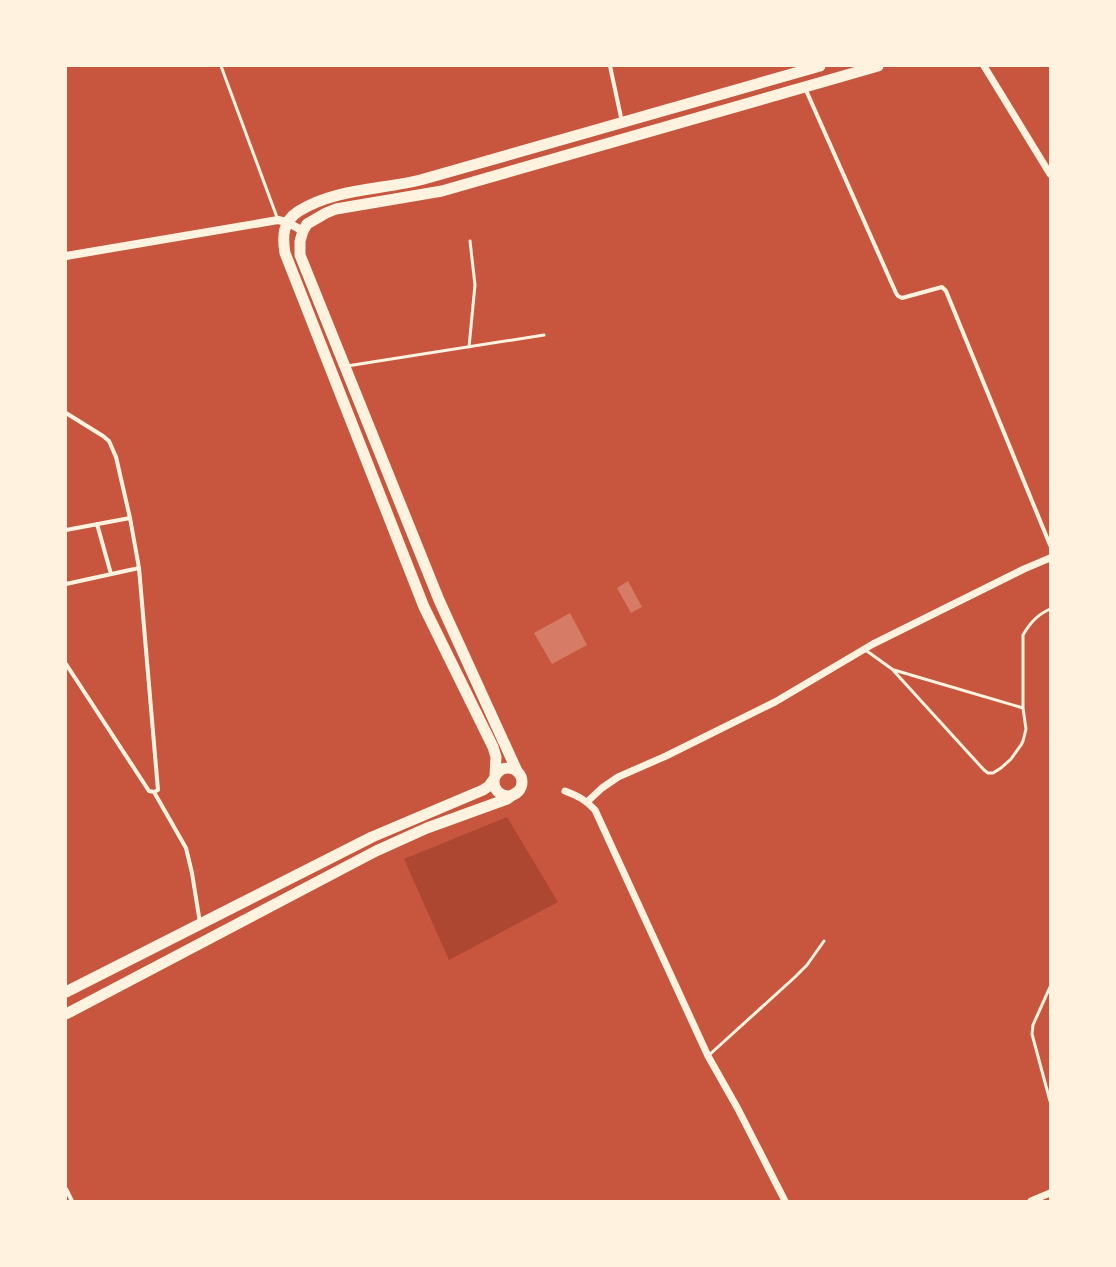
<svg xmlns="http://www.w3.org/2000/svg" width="1116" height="1267" font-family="'PT Serif',serif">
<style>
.green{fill:#ae4732}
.building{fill:#d67c66}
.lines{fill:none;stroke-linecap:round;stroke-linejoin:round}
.service{stroke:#fff3e0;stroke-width:3}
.minor{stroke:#fff3e0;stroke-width:4}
.tertiary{stroke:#fff3e0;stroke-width:7}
.secondary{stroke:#fff3e0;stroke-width:8}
.trunk{stroke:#fff3e0;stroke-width:11}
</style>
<rect width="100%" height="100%" fill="#c8553d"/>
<path class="green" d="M507,817L558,902L449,960L404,859Z"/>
<path class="building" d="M628,581L642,607L631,613L617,588Z
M570,613L587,645L552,664L534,633Z"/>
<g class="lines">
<path class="service" d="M221,66L278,220
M469,347L475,285L470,241
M347,366L544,335
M864,649L892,669L984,770L988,773H993L1001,768L1011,759L1021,745L1023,741L1026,729L1023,708V635C1030,623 1037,615 1050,609
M894,670L1023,708
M1050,987L1033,1025L1032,1034L1050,1101
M708,1056L795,977L807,965L824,941"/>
<path class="minor" d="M610,66L622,122
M805,88L896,293L898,296L902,298L942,287L946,291L1050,545
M66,413L103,436L109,441L116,457L130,518L139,568L158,790L154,792L149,791L66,664
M97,524L111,574
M66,530L130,518
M66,584L139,568
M154,792L186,848L192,873L200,923
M66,1189L72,1201"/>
<path class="tertiary" d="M984,66L1050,174
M565,791C578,796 586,800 595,810L708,1056L738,1109L785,1201
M587,802L602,788L618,777L666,756L775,702L873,644L1024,569L1050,558
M1031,1201L1050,1193"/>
<path class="secondary" d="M66,256L278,220L287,222L303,231"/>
<path class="trunk" d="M494 782a14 14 0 1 1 28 0a14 14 0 1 1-28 0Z
M517,771L439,600L300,255V241L303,231L307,224L326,213L336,209L442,191L878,66
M495,776L496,757L493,747L424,607L285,253C282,236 283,221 299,211C336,188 383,190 424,179C556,142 688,103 820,66
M66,992L372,837L483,790L489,786L494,779
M66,1014L376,851L427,828L507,799L517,792"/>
</g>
<rect width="1116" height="1267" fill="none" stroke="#fff3e0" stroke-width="134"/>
</svg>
